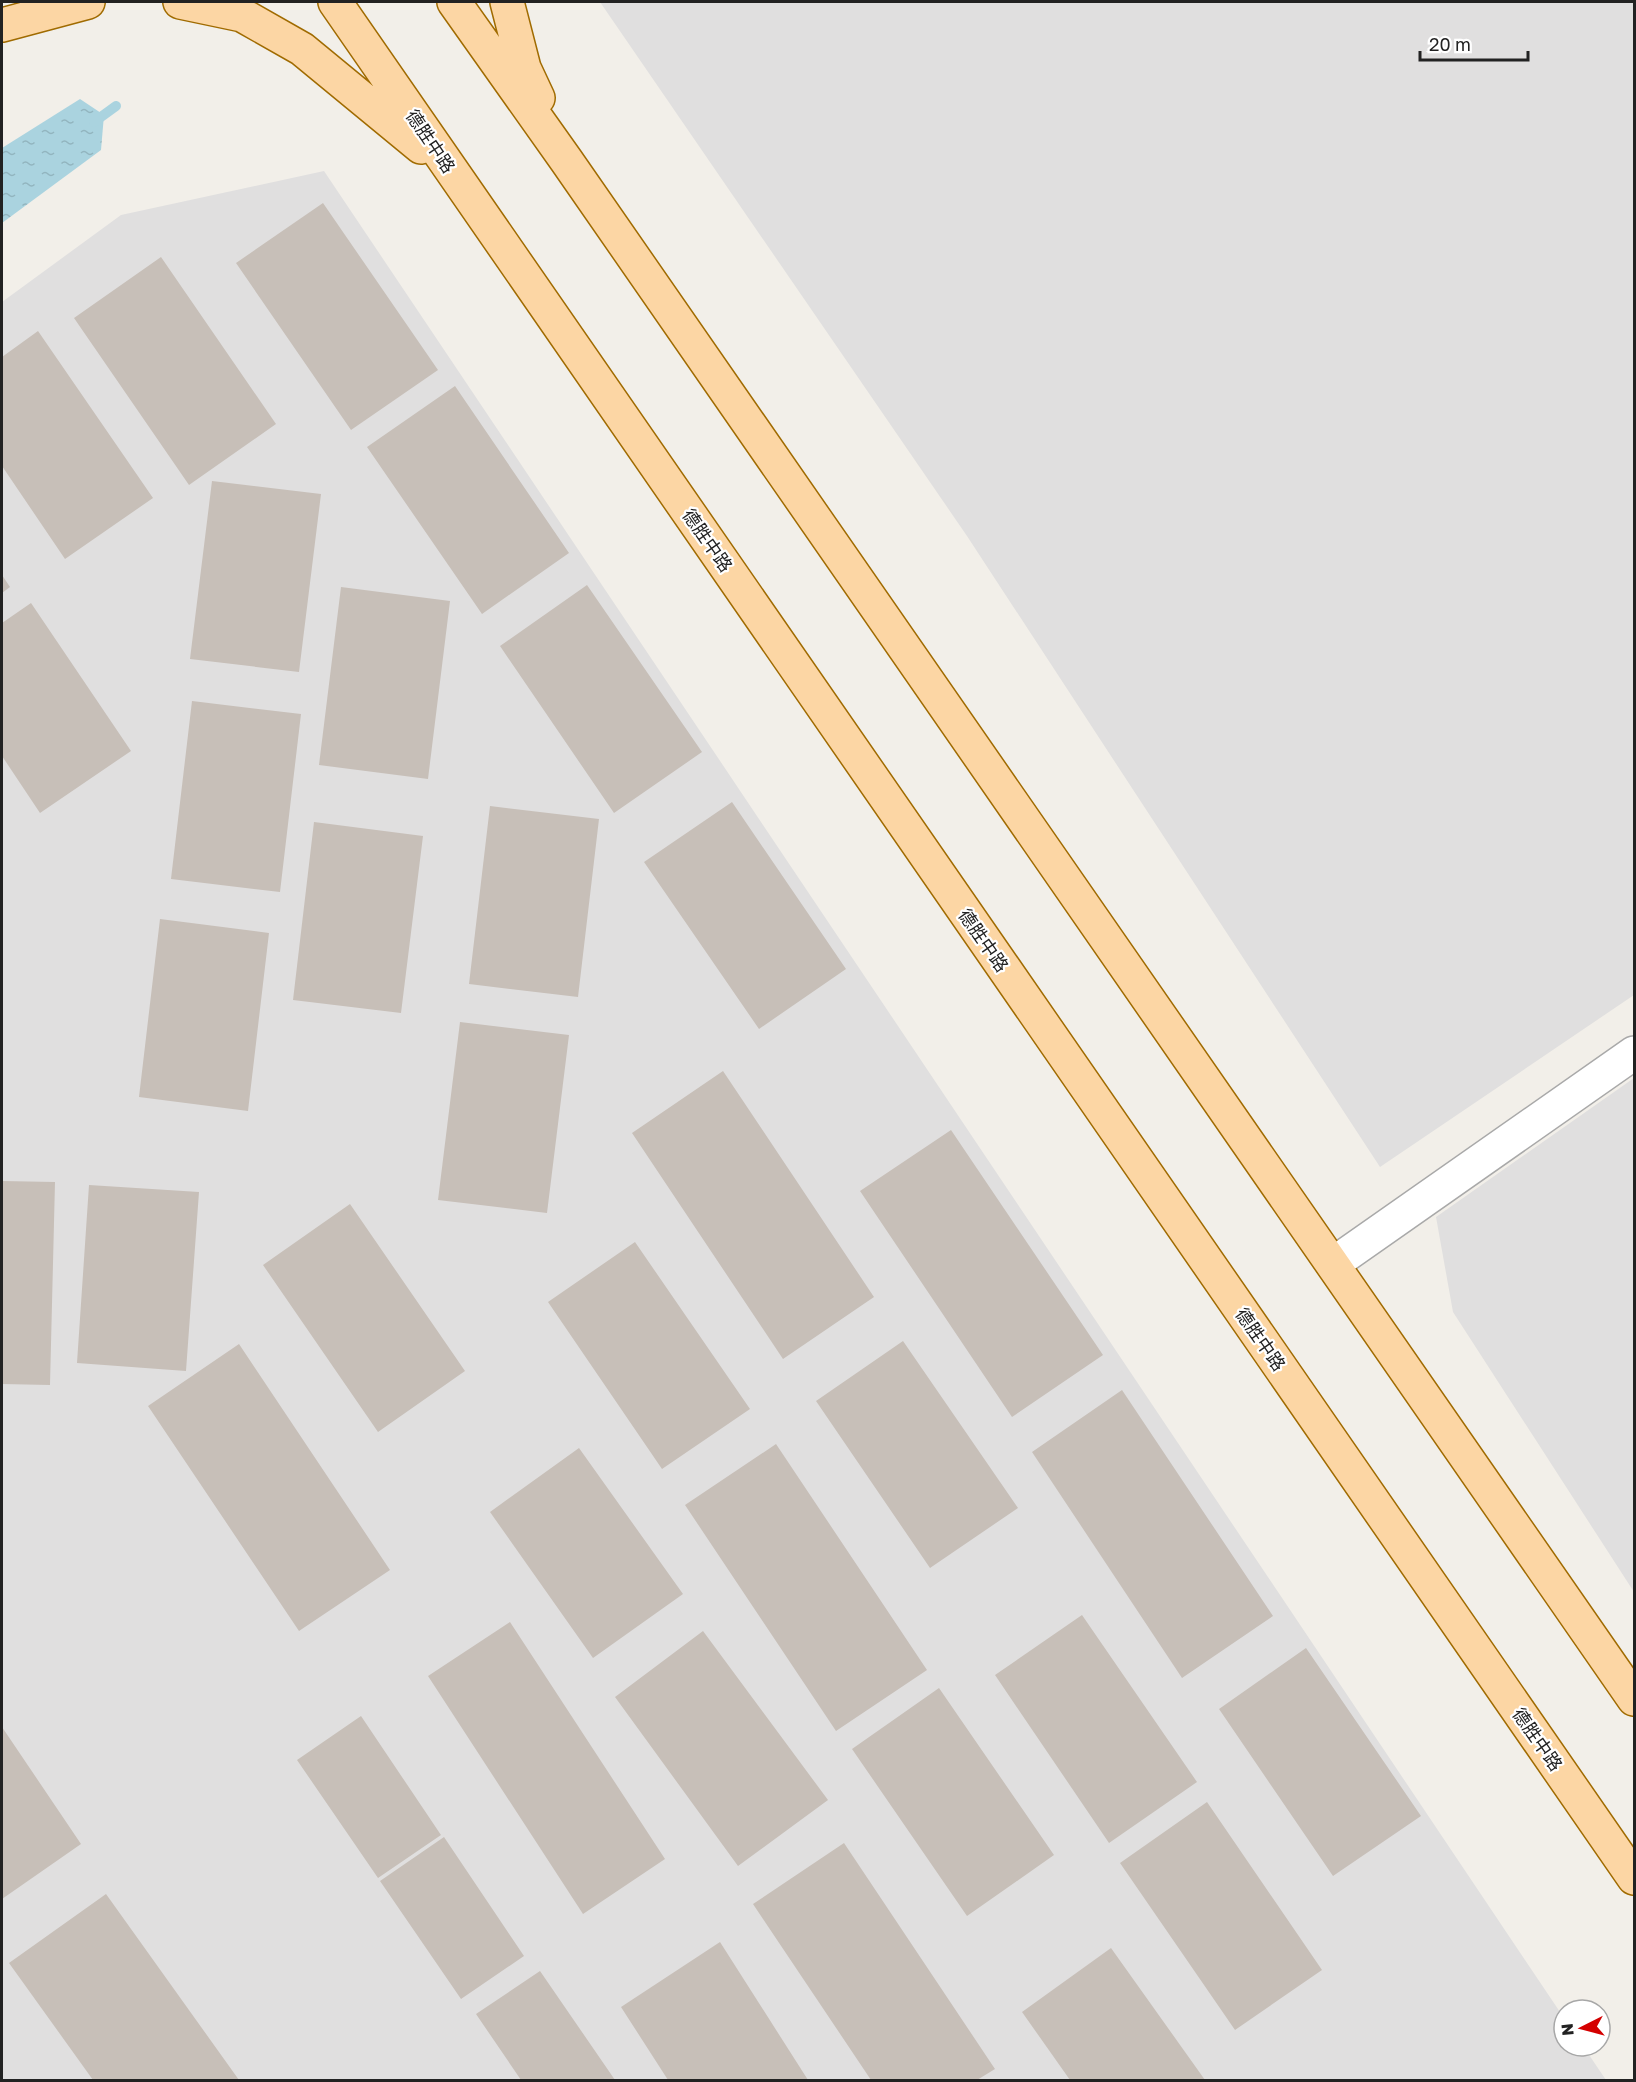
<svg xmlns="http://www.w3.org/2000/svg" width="1636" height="2082" font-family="'Golos Text','Noto Sans SC',sans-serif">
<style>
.residential{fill:#e0dfdf}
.water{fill:url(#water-ripples)}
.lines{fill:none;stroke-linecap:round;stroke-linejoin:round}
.stream{stroke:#aad3df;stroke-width:10}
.building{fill:#c7bfb8}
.minor-casing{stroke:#a9a9a9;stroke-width:36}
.major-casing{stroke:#a06b00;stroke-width:36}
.minor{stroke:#fff;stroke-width:33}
.major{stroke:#fcd6a4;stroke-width:33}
.labels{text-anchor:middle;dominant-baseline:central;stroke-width:4.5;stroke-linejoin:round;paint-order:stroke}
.street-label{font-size:18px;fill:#222;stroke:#fff}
</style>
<defs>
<pattern id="water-ripples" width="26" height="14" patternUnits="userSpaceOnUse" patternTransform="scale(1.5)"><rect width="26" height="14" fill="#aad3df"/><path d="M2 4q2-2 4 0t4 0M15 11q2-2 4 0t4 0" fill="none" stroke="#92b5bf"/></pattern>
</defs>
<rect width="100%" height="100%" fill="#f2efe9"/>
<path class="residential" d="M600,2H1634V995L1380,1167L967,536Z
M324,171L1564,2018V2046H1583L1606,2080H2V302L121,215Z
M1634,1078V1077V1592L1453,1312L1436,1217Z"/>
<path class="water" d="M80,99L104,115L101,150L2,223V148Z"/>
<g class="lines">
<path class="stream" d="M94,122L116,106"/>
</g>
<path class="building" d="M323,203L438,370L351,430L236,263Z
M161,257L276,424L189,485L74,318Z
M38,331L153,498L65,559L2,466V357Z
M455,386L569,553L482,614L367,447Z
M212,481L321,494L299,672L190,659Z
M2,575L10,587L2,593Z
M587,585L702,752L614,813L500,646Z
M341,587L450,601L428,779L319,765Z
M31,603L131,751L40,813L2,756V623Z
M192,701L301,714L280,892L171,879Z
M732,802L846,969L759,1029L644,862Z
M490,806L599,819L578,997L469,984Z
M314,822L423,836L401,1013L293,1000Z
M160,919L269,933L248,1111L139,1097Z
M460,1022L569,1035L547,1213L438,1200Z
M723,1071L874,1297L783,1359L632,1133Z
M951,1130L1103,1355L1012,1417L860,1191Z
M2,1181L55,1182L50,1385L2,1384Z
M89,1185L199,1192L186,1371L77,1363Z
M350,1204L465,1371L378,1432L263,1265Z
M635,1242L750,1409L662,1469L548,1302Z
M903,1341L1018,1508L930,1568L816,1401Z
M239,1344L390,1570L299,1631L148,1406Z
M1122,1390L1273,1616L1182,1678L1032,1452Z
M776,1444L927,1670L836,1731L685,1505Z
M579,1448L683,1594L593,1658L490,1512Z
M1082,1615L1197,1782L1109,1843L995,1675Z
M510,1622L665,1859L583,1914L428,1676Z
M703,1631L828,1800L738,1866L615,1697Z
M1306,1648L1421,1816L1333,1876L1219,1709Z
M939,1688L1054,1855L967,1916L852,1749Z
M361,1716L441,1835L378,1878L297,1760Z
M2,1727L81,1844L2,1899Z
M1207,1802L1322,1970L1235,2030L1120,1863Z
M444,1837L524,1956L461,1999L380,1881Z
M844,1843L995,2069L977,2080H871L753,1904Z
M106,1894L239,2080H93L9,1963Z
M720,1942L808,2080H668L621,2007Z
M1111,1948L1205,2080H1070L1022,2012Z
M540,1971L615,2080H521L476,2014Z"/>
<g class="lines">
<defs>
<path id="minor" d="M1333,1264L1634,1053"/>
<path id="major" d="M180,2L242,15L302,49L421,147
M335,2L1634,1878
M454,2L566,160L1634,1699
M507,2L524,68L538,98
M2,25L88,2"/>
</defs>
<use href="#minor" class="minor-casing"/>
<use href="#major" class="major-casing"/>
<use href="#minor" class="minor"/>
<use href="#major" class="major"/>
</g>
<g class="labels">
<g class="street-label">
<text transform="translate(431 141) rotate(56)">德胜中路</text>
<text transform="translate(708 540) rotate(55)">德胜中路</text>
<text transform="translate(984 940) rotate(55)">德胜中路</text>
<text transform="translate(1261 1339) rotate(55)">德胜中路</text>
<text transform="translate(1538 1739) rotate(55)">德胜中路</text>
</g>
</g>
<rect width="1636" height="2082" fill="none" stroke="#222222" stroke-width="6"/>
<g transform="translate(1582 2028) rotate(264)"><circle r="28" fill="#ffffff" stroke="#a7a7a7" stroke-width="1.5"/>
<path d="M0-4.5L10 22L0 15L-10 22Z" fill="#d40000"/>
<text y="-9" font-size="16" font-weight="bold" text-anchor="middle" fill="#222222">N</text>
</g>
<path d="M1420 51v9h108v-9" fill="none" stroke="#222222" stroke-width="3"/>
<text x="1429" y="51" font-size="18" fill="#222222" stroke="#ffffff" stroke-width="4.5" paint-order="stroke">20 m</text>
</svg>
